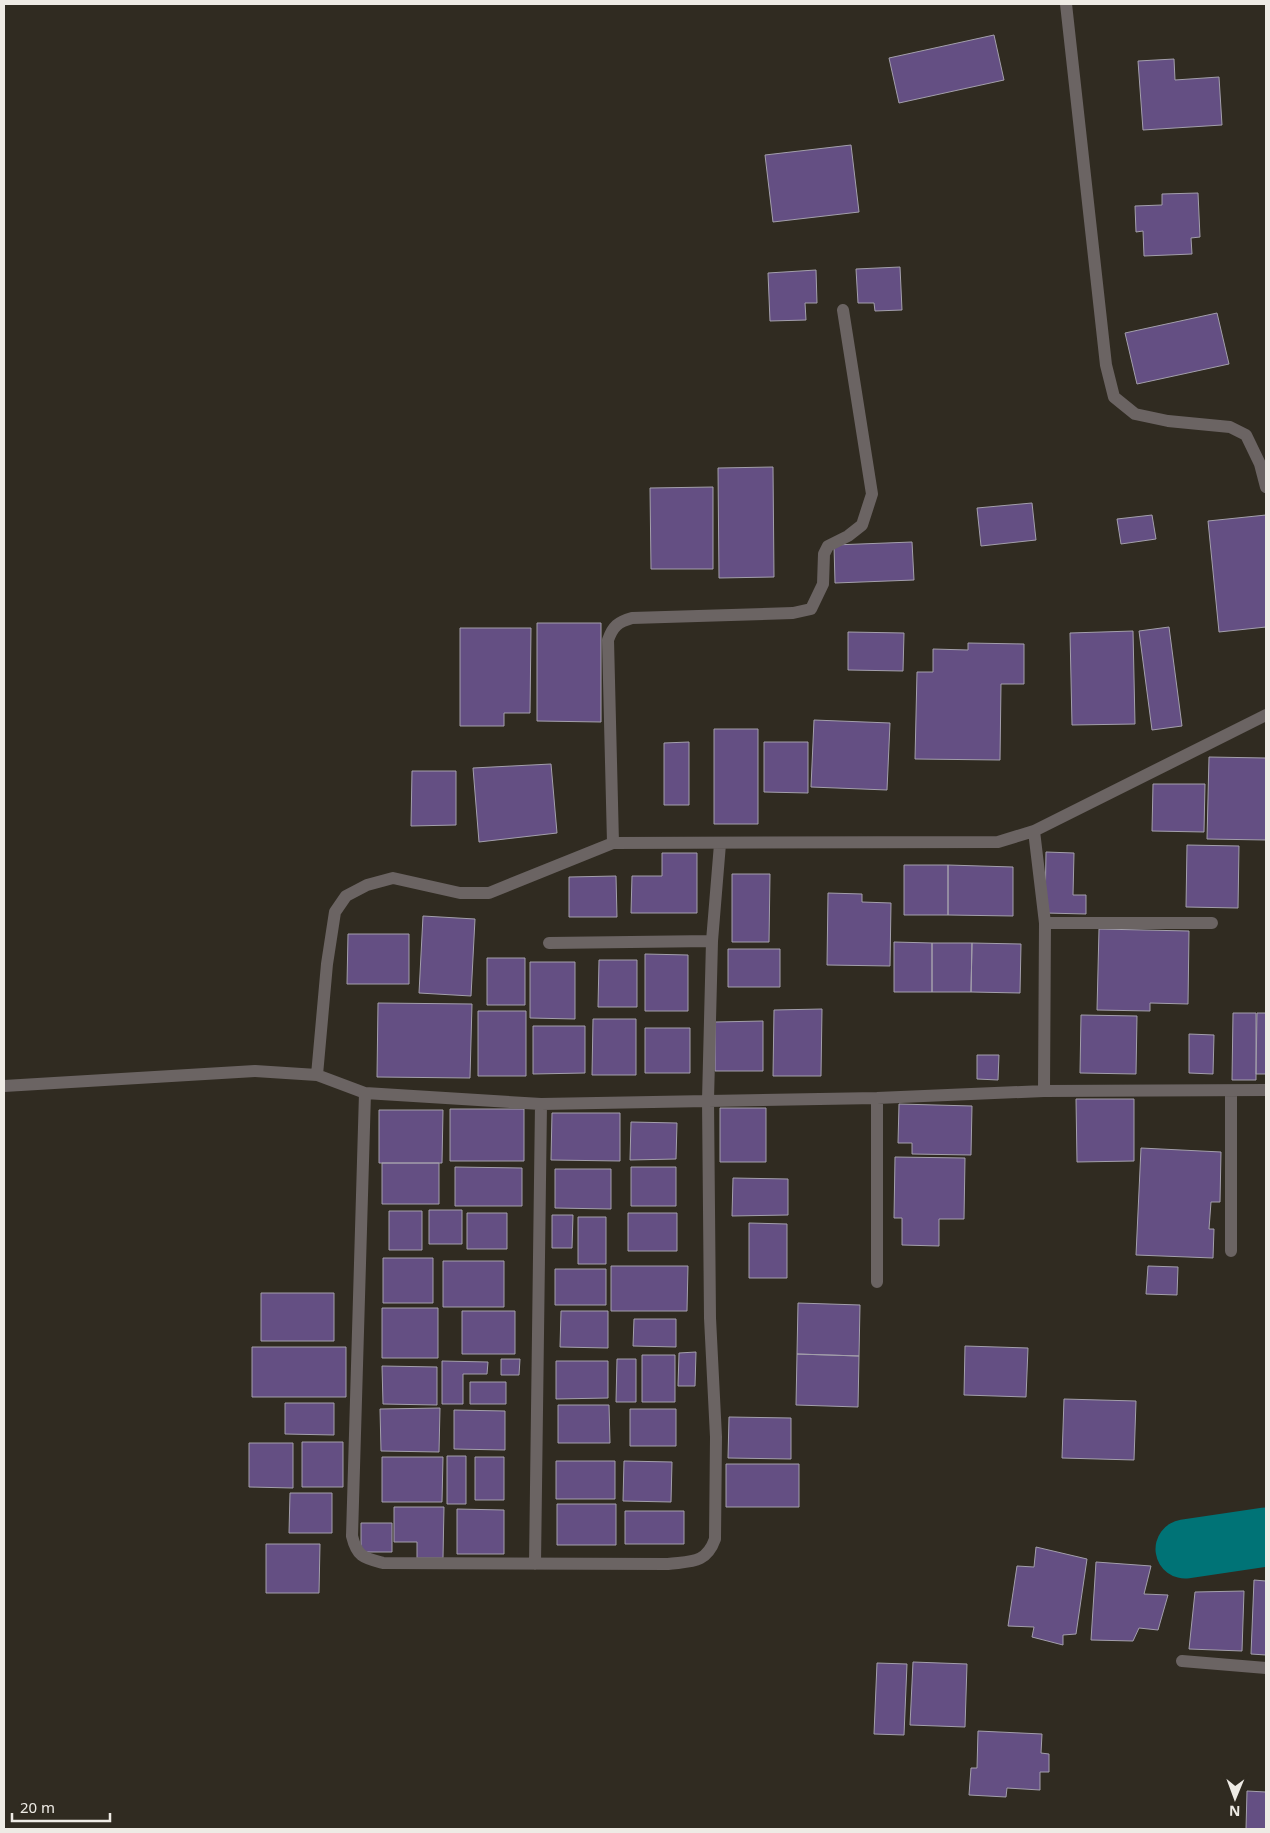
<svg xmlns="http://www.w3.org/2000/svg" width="1270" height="1833" font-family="'Noto Sans',sans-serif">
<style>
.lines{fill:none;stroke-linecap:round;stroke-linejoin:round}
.river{stroke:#007376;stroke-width:59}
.building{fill:#644f83;stroke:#a39fab}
.service{stroke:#6b6463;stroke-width:12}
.minor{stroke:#6b6463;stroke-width:12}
</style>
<rect width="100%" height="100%" fill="#302b21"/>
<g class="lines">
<path class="river" d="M1185,1549L1266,1537"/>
</g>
<path class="building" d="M994,35L1004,80L899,103L889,58Z
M1174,59L1175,80L1219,77L1222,125L1143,130L1138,61Z
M851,145L859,212L773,222L765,155Z
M1198,193L1200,237L1191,238L1192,254L1144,256L1143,231L1136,232L1135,206L1162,205V194Z
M900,267L902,310L875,311L874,303H858L856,269Z
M816,270L817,303H805L806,320L770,321L768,273Z
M1217,313L1229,364L1137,384L1125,333Z
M773,467L774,577L719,578L718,468Z
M713,487V569H651L650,488Z
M1032,503L1036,540L981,546L977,508Z
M1152,515L1156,539L1121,544L1117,519Z
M1266,515V627L1219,632L1208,521Z
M912,542L914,580L835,583L834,545Z
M537,623H601V722L537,721Z
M1169,627L1182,726L1152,730L1139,631Z
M460,628H531L530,713H504V726H460Z
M1133,631L1135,724L1072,725L1070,633Z
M848,632L904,633L903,671L848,670Z
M968,643L1024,644V684H1001L1000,760L915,759L917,672H933V649L968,650Z
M814,720L890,723L887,790L811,787Z
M714,729H758V824H714Z
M689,742V805H664V743Z
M764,742H808V793L764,792Z
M1209,757L1266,758V840L1207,839Z
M551,764L557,833L479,842L473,768Z
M412,771H456V825L411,826Z
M1153,784H1205L1204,832L1152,831Z
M1187,845L1239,846L1238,908L1186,907Z
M1046,852L1074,853L1073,895H1086V914L1045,913Z
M662,853H697V913H631L632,876H662Z
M904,865H948V915H904Z
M948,865L1013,867V916L948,915Z
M732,874H770L769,942H732Z
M616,876L617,917H569V877Z
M828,893L862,894V902L891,903L890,966L827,965Z
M423,916L475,919L471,996L419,993Z
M1099,929L1189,931L1188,1004L1150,1003V1011L1097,1010Z
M348,934H409V984H347Z
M894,942L932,943V992H894Z
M932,943H972L971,992H932Z
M972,943L1021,944L1020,993L971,992Z
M728,949H780V987H728Z
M645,954L688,955V1011H645Z
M487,958H525V1005H487Z
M599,960H637V1007H598Z
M530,962H575V1019L530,1018Z
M378,1003L472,1004L470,1078L377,1077Z
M822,1009L821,1076H773L774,1010Z
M478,1011H526V1076H478Z
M1233,1013H1256V1080H1232Z
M1257,1013H1266V1074H1256Z
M1081,1015L1137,1016L1136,1074L1080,1073Z
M593,1019H636V1075H592Z
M763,1021V1071H715V1022Z
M533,1026H585V1073L533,1074Z
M645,1028H690V1073H645Z
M1189,1034L1214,1035L1213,1074L1189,1073Z
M977,1055H999L998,1080L977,1079Z
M1076,1099H1134V1161L1077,1162Z
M899,1104L972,1106L971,1155L912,1154V1143H898Z
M720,1108H766V1162H720Z
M450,1109H524V1161H450Z
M379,1110H443L442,1163H379Z
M552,1113H620V1161L551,1160Z
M631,1122L677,1123L676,1159L630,1160Z
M1141,1148L1221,1152L1220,1202H1211L1209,1229H1214L1213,1258L1136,1255Z
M895,1157L965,1158L964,1219H939V1246L902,1245V1218H894Z
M382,1163H439V1204H382Z
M455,1167L522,1168V1206H455Z
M631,1167H676V1206H631Z
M555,1169H611V1209L555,1208Z
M733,1178L788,1179V1215L732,1216Z
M429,1210H462V1244H429Z
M389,1211H422V1250H389Z
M467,1213H507V1249H467Z
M628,1213H677V1251H628Z
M552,1215H573L572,1248H552Z
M578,1217H606V1264H578Z
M749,1223L787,1224V1278H749Z
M383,1258H433V1303H383Z
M443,1261H504V1307H443Z
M611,1266H688L687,1311H611Z
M1148,1266L1178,1267L1177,1295L1146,1294Z
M555,1269H606V1305H555Z
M261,1293H334V1341H261Z
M798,1303L860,1305L859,1356L797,1354Z
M382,1308H438V1358H382Z
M462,1311H515V1354H462Z
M561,1311H608V1348L560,1347Z
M634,1319H676V1347L633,1346Z
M965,1346L1028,1348L1026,1397L964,1395Z
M252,1347H346V1397H252Z
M696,1352L695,1386H678L679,1353Z
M797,1354L859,1356L858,1407L796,1405Z
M642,1355H675V1402H642Z
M501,1359H520L519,1375H501Z
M617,1359H636V1402H616Z
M442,1361L488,1362L487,1374H463V1404H442Z
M556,1361H608V1398L556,1399Z
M382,1366L437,1367V1405L383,1404Z
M470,1382H506V1404H470Z
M1064,1399L1136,1401L1134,1460L1062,1458Z
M285,1403H334V1435L285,1434Z
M558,1405H609L610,1443H558Z
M440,1408L439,1452L381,1451L380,1409Z
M630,1409H676V1446H630Z
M454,1410L505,1411V1450L454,1449Z
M729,1417L791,1418V1459L728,1458Z
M302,1442H343V1487H302Z
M249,1443H293V1488L249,1487Z
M447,1456H466V1504H447Z
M382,1457H443L442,1502H382Z
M475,1457H504V1500H475Z
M556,1461H615V1499H556Z
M624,1461L672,1462L671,1502L623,1501Z
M726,1464H799V1507H726Z
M290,1493H332V1533H289Z
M557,1504H616V1545H557Z
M394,1507H444L443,1558H417V1542H394Z
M457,1509L504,1510V1554H457Z
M625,1511H684V1544H625Z
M361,1523H392V1552H361Z
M266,1544H320L319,1593H266Z
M1036,1547L1087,1559L1076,1634L1063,1635V1645L1032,1637L1034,1627L1008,1626L1017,1566L1034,1567Z
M1096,1562L1151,1566L1144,1594L1168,1595L1158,1630L1139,1628L1133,1641L1091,1640Z
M1254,1580L1266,1581V1655L1251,1654Z
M1244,1591L1242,1651L1189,1649L1195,1592Z
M913,1662L967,1664L965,1727L910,1725Z
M877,1663L907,1664L904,1735L874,1734Z
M978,1731L1042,1734L1041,1753L1049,1754V1772H1040V1790L1007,1788L1006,1797L969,1795L971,1768H977Z
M1247,1791L1266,1792V1829H1246Z"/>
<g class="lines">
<path class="service" d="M1182,1661L1266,1668"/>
<path class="minor" d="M1066,4L1106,365L1114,397L1135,414L1168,421L1230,427L1246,435L1260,464L1266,487
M1034,831L1045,923L1044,1091
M613,843L608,640C613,626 618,622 632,618L793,613L811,609L823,584L824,554L828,546L848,536L862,525L872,494L843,310
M1045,923H1212
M549,943L712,941
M317,1075L327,964L335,912L346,896L367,885L393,878L460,893H489L613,843L998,842L1034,831L1266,715
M4,1086L255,1071L317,1075L365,1093L541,1104L877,1098L1044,1091L1266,1090
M1231,1091V1251
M365,1093L352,1536C357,1557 364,1558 383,1563L668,1564C691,1561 706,1564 715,1539L716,1437L710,1318L708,1100L712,941L720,844
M877,1098V1282
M535,1564L541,1104"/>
</g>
<rect width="1270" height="1833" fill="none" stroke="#eeebe5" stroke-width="10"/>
<g transform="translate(1235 1798) rotate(181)" stroke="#302b21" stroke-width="4" paint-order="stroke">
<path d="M0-4L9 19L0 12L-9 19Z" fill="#eeebe5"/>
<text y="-8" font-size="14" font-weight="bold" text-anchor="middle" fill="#eeebe5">N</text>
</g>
<path d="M12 1813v8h98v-8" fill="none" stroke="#eeebe5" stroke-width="2.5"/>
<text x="20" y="1813" font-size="15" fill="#eeebe5" stroke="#302b21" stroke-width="4" paint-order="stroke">20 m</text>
</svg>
